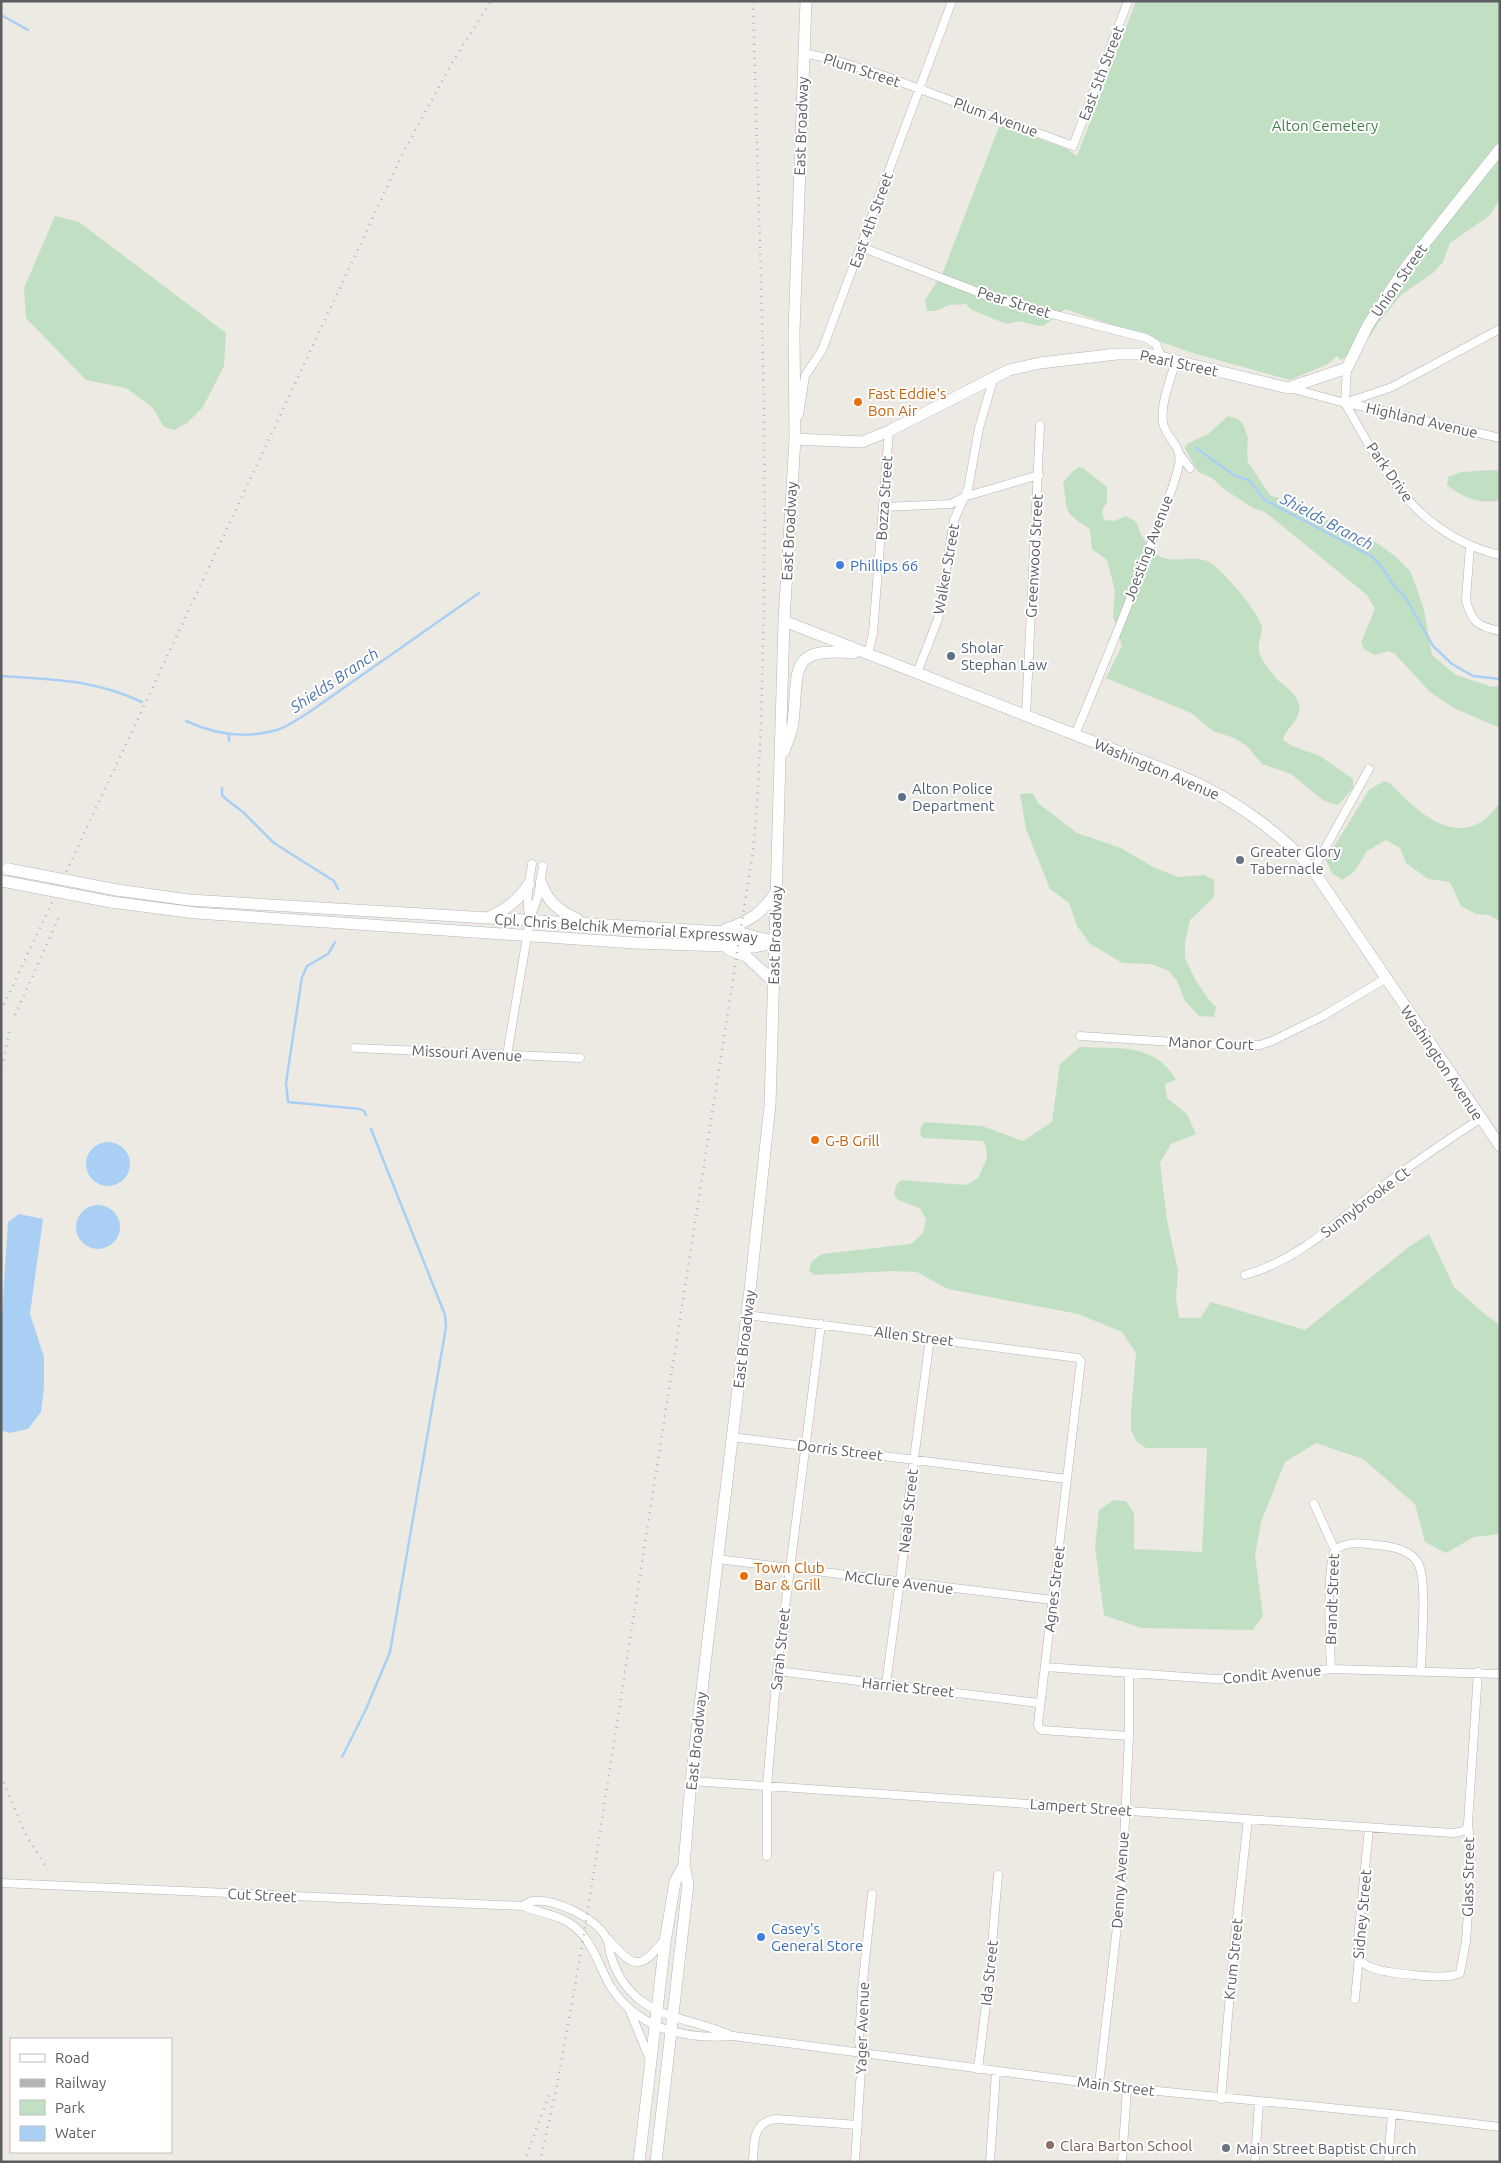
<svg xmlns="http://www.w3.org/2000/svg" width="1501" height="2163" font-family="Ubuntu,sans-serif">
<style>
.green{fill:#c1e0c3}
.water{fill:#a9d0f4}
.lines{fill:none;stroke-linecap:round;stroke-linejoin:round}
.stream{stroke:#a9d0f4;stroke-width:2.5}
.street-casing{stroke:#b3b4b8;stroke-width:9}
.secondary-casing{stroke:#b4b6bb;stroke-width:12}
.street{stroke:#fff;stroke-width:8}
.secondary{stroke:#fff;stroke-width:11}
.rail{stroke:#b2b3b3;stroke-width:2.5;stroke-dasharray:1 6;stroke-linecap:butt}
.secondary-bridge-casing{stroke:#b4b6bb;stroke-width:12;stroke-linecap:butt}
.secondary-bridge{stroke:#fff;stroke-width:11}
.food-dot{fill:#e8710a;stroke:#fff;stroke-width:2}
.shop-dot{fill:#3f7fe0;stroke:#fff;stroke-width:2}
.service-dot{fill:#5c6f8a;stroke:#fff;stroke-width:2}
.worship-dot{fill:#6b7280;stroke:#fff;stroke-width:2}
.education-dot{fill:#8d6e63;stroke:#fff;stroke-width:2}
.labels{text-anchor:middle;dominant-baseline:central;stroke-width:4;stroke-linejoin:round;paint-order:stroke}
.street-label{font-size:15px;fill:#5b5d61;stroke:#fff}
.park-label{font-size:15px;fill:#3e7d44;stroke:#fff}
.food-label{font-size:15px;fill:#c56008;stroke:#fff;text-anchor:start}
.shop-label{font-size:15px;fill:#366cbe;stroke:#fff;text-anchor:start}
.service-label{font-size:15px;fill:#4e5e75;stroke:#fff;text-anchor:start}
.worship-label{font-size:15px;fill:#5b616d;stroke:#fff;text-anchor:start}
.education-label{font-size:15px;fill:#785e54;stroke:#fff;text-anchor:start}
.water-label{font-size:16px;font-style:italic;fill:#4d76ac;stroke:#fff}
</style>
<rect width="100%" height="100%" fill="#eceae2"/>
<path class="green" d="M1136,1H1500V199L1489,216L1450,243L1443,262L1433,273L1401,295L1379,322L1366,342L1341,360L1337,356L1328,364L1290,380L1193,353L1065,309L1045,325L1039,326L1019,321L1006,324L972,310L966,304L949,305L936,311H927L925,300L943,272L1000,124L1067,149L1077,156Z
M55,216L79,222L226,333L224,366L203,407L187,423L174,430L164,427L153,408L126,388L86,380L26,318L24,288Z
M1228,416L1238,419L1243,424L1248,438L1247,450L1248,462L1270,495L1306,508L1346,530L1377,543L1395,556L1410,571L1416,586L1424,610L1432,655L1456,675L1492,687L1500,686V728L1454,708L1430,692L1395,654L1388,651L1375,655L1364,649L1361,642L1375,609L1367,595L1265,512L1253,508L1224,489L1212,478L1198,472L1185,448L1187,444L1208,434Z
M1079,467L1083,468L1107,487V502L1102,511L1104,520L1114,521L1126,516C1129,518 1134,520 1136,522C1139,525 1139,532 1142,536C1145,542 1154,551 1159,556C1171,564 1192,555 1207,561C1220,566 1257,611 1261,624C1265,635 1254,644 1261,657C1264,664 1272,673 1277,679C1284,686 1296,693 1299,704C1302,720 1286,727 1283,740L1292,746L1320,756L1353,779V788L1338,805L1324,801L1291,774L1262,764L1247,746L1234,738L1213,731L1191,713L1106,678L1122,646L1113,616L1115,591L1107,560L1092,549L1090,529C1084,525 1075,520 1070,514C1064,507 1066,493 1063,483L1073,471Z
M1493,470L1500,471V500C1480,505 1463,498 1447,485L1448,477L1461,472Z
M1384,781L1390,783C1420,816 1466,855 1500,802V921L1489,915L1476,914L1461,906L1450,882L1428,879L1406,863L1400,848L1386,840L1367,851L1354,872L1342,880L1332,873L1326,860L1330,853L1369,790Z
M1033,793L1038,803L1077,833L1121,848L1153,867L1178,877L1204,875L1214,880V897L1190,920L1185,943V958L1196,981L1209,1000L1216,1007L1214,1017L1199,1016L1185,1001L1177,981L1169,971L1151,964L1122,963L1089,943L1077,926L1069,903L1050,889L1026,829L1020,794Z
M1080,1047C1117,1049 1155,1042 1176,1080L1165,1084L1167,1098L1187,1114L1196,1134L1171,1144L1160,1163L1167,1220L1178,1271L1176,1298L1179,1318H1200L1211,1302L1305,1330L1410,1246L1429,1234L1454,1287L1486,1315L1500,1325V1534L1474,1537L1446,1553L1425,1542L1415,1504L1363,1459L1316,1443L1285,1462L1261,1522L1255,1555L1263,1616L1253,1630L1141,1628L1104,1615L1095,1547L1099,1510L1114,1500L1126,1501L1134,1513V1549L1202,1552L1207,1448H1146L1136,1441L1131,1430V1412L1136,1353L1122,1332L1078,1314L948,1289L917,1272L893,1271L815,1275L809,1271L812,1261L822,1254L911,1244L923,1233L926,1220L920,1208L898,1200L894,1195L896,1186L901,1180L966,1185L978,1178L987,1158L986,1147L983,1141L923,1138L920,1134L921,1127L925,1122L982,1126L1023,1141L1052,1122L1060,1064Z"/>
<path class="water" d="M86 1164a22 22 0 1 1 44 0a22 22 0 1 1-44 0Z
M76 1227a22 22 0 1 1 44 0a22 22 0 1 1-44 0Z
M19,1214L43,1219L30,1314L44,1357V1387L41,1412L28,1429L9,1433L1,1430V1329L8,1222Z"/>
<g class="lines">
<path class="stream" d="M1,15L28,30
M1196,448L1234,475L1250,481L1265,500L1371,556L1381,566L1392,583L1407,600L1433,646L1452,664L1473,676L1500,679
M1,676C53,680 93,679 142,702
M186,721C214,734 246,739 277,730C287,727 298,719 308,713L479,593
M229,741V734
M222,788V795L226,799L243,812L274,843L334,881L338,889
M335,942L328,954L307,966L302,977L286,1083L288,1102L360,1109L364,1111L366,1115
M342,1757L366,1709L390,1652L446,1327L445,1315L371,1129"/>
<defs>
<path id="street" d="M804,53L831,59L882,75L1073,146L1128,1
M861,247L1001,301L1146,338L1156,344L1161,357
M1290,388L1345,403L1392,387L1500,329
M1345,403C1383,471 1418,536 1500,555
M1345,403L1347,368
M1347,403L1500,438
M799,415L805,376L822,350L827,337L952,1
M1179,453L1190,468
M884,507L951,504L964,497L1039,475
M1470,546L1466,600C1471,622 1479,627 1500,631
M868,654L873,633L889,431
M917,673L938,619L954,520L968,489L979,428L994,377
M1026,716L1040,425
M1075,735C1102,669 1130,603 1154,536C1162,513 1174,489 1179,464C1183,446 1166,439 1163,423C1160,403 1171,379 1176,360
M1313,870L1369,769
M530,919C525,900 529,883 532,864
M1080,1036L1220,1045H1260L1272,1041L1323,1016L1385,979
M355,1048L580,1058
M507,1055L530,919L538,896L543,866
M1245,1275C1298,1260 1337,1222 1379,1189C1412,1164 1446,1141 1480,1119
M747,1315L1078,1358L1081,1362L1080,1369L1038,1724L1039,1728L1042,1730L1129,1736
M732,1437L1067,1479
M1314,1504L1335,1550C1326,1566 1330,1646 1331,1669
M1335,1550C1346,1541 1363,1543 1376,1545C1390,1546 1410,1549 1418,1563C1428,1581 1421,1647 1421,1671
M717,1559L1052,1600
M1045,1667L1215,1679L1259,1678L1331,1669L1500,1674
M777,1671L1039,1703
M886,1684L903,1558L909,1497L930,1338
M691,1781L1452,1833L1465,1831L1468,1825
M767,1856V1786L777,1671L821,1324
M1,1883L523,1906C541,1914 560,1914 576,1928C592,1942 599,1965 609,1984C635,2028 684,2040 733,2036L1127,2088L1392,2114L1500,2127
M523,1906C526,1904 530,1901 533,1901C555,1898 595,1918 606,1937C609,1942 609,1950 611,1956C616,1972 626,1989 640,2000C664,2019 703,2022 732,2036
M607,1938C632,1965 638,1974 664,1940
M1359,1956C1361,1961 1364,1965 1370,1967C1383,1973 1449,1981 1460,1973L1466,1941L1469,1899L1471,1854L1468,1823L1478,1672
M1355,1999L1359,1956L1357,1949L1369,1828
M630,2011L650,2060
M978,2069L989,1980L998,1875
M1099,2084L1122,1883L1129,1736V1675
M1221,2099L1234,1946L1248,1819
M753,2162C754,2143 752,2122 776,2119L858,2125
M855,2162L862,2054L859,2042L862,1990L872,1894
M990,2162L996,2072
M1122,2162L1127,2088
M1255,2162L1259,2102
M1388,2162L1392,2114"/>
<path id="secondary" d="M795,439L862,442L889,431L1009,370L1040,363L1117,354H1148L1288,388L1347,368L1368,325L1406,267L1500,149
M784,621L1181,776C1230,797 1278,830 1313,870L1500,1146
M784,751C787,742 792,732 793,722C799,670 787,646 854,653
M541,883C547,901 560,912 577,919
M117,890L189,900L741,933L775,942
M111,902L196,913L635,943L755,947L775,942
M491,916C508,909 519,899 529,884
M726,929C749,922 763,912 776,892
M728,949L746,956L774,982
M639,2162L665,1942L675,1882L684,1865
M656,2162L688,1884L684,1865L691,1781L751,1281L770,1105L784,621L795,439L794,332L806,1"/>
</defs>
<use href="#street" class="street-casing"/>
<use href="#secondary" class="secondary-casing"/>
<use href="#street" class="street"/>
<use href="#secondary" class="secondary"/>
<path class="rail" d="M1,1011L404,151L453,61L491,1
M15,1015L61,913
M1,1074L10,1027
M1,1776L26,1835L48,1870
M524,2162L549,2095
M540,2162L557,2085L583,1941L753,851C761,768 762,684 764,600C767,400 758,201 753,1"/>
<defs>
<path id="secondary-bridge" d="M8,869L117,890
M2,881L111,902"/>
</defs>
<use href="#secondary-bridge" class="secondary-bridge-casing"/>
<use href="#secondary-bridge" class="secondary-bridge"/>
</g>
<g class="food-dot">
<circle cx="858" cy="402" r="5"/>
<circle cx="815" cy="1140" r="5"/>
<circle cx="744" cy="1576" r="5"/>
</g>
<g class="shop-dot">
<circle cx="840" cy="565" r="5"/>
<circle cx="761" cy="1937" r="5"/>
</g>
<g class="service-dot">
<circle cx="951" cy="656" r="5"/>
<circle cx="902" cy="797" r="5"/>
</g>
<g class="worship-dot">
<circle cx="1240" cy="860" r="5"/>
<circle cx="1226" cy="2148" r="5"/>
</g>
<circle class="education-dot" cx="1050" cy="2145" r="5"/>
<g class="labels">
<g class="street-label">
<text transform="translate(862 70) rotate(18)">Plum Street</text>
<text transform="translate(1101 73) rotate(-69)">East 5th Street</text>
<text transform="translate(996 117) rotate(20)">Plum Avenue</text>
<text transform="translate(801 126) rotate(-88)">East Broadway</text>
<text transform="translate(871 220) rotate(-70)">East 4th Street</text>
<text transform="translate(1399 280) rotate(-55)">Union Street</text>
<text transform="translate(1014 302) rotate(17)">Pear Street</text>
<text transform="translate(1179 363) rotate(12)">Pearl Street</text>
<text transform="translate(1422 420) rotate(13)">Highland Avenue</text>
<text transform="translate(1390 472) rotate(55)">Park Drive</text>
<text transform="translate(884 498) rotate(-86)">Bozza Street</text>
<text transform="translate(789 531) rotate(-87)">East Broadway</text>
<text transform="translate(1148 548) rotate(-69)">Joesting Avenue</text>
<text transform="translate(1034 556) rotate(-87)">Greenwood Street</text>
<text transform="translate(946 569) rotate(-80)">Walker Street</text>
<text transform="translate(1157 769) rotate(23)">Washington Avenue</text>
<text transform="translate(626 928) rotate(4)">Cpl. Chris Belchik Memorial Expressway</text>
<text transform="translate(775 935) rotate(-88)">East Broadway</text>
<text transform="translate(1211 1043) rotate(2)">Manor Court</text>
<text transform="translate(467 1053) rotate(3)">Missouri Avenue</text>
<text transform="translate(1442 1063) rotate(56)">Washington Avenue</text>
<text transform="translate(1365 1202) rotate(-37)">Sunnybrooke Ct</text>
<text transform="translate(914 1336) rotate(7)">Allen Street</text>
<text transform="translate(744 1339) rotate(-83)">East Broadway</text>
<text transform="translate(840 1450) rotate(7)">Dorris Street</text>
<text transform="translate(908 1511) rotate(-84)">Neale Street</text>
<text transform="translate(899 1582) rotate(7)">McClure Avenue</text>
<text transform="translate(1054 1589) rotate(-83)">Agnes Street</text>
<text transform="translate(1332 1599) rotate(-88)">Brandt Street</text>
<text transform="translate(780 1649) rotate(-84)">Sarah Street</text>
<text transform="translate(1272 1674) rotate(-5)">Condit Avenue</text>
<text transform="translate(908 1687) rotate(6)">Harriet Street</text>
<text transform="translate(696 1741) rotate(-84)">East Broadway</text>
<text transform="translate(1081 1807) rotate(4)">Lampert Street</text>
<text transform="translate(1468 1877) rotate(-89)">Glass Street</text>
<text transform="translate(1120 1880) rotate(-86)">Denny Avenue</text>
<text transform="translate(262 1895) rotate(3)">Cut Street</text>
<text transform="translate(1362 1914) rotate(-85)">Sidney Street</text>
<text transform="translate(1233 1959) rotate(-84)">Krum Street</text>
<text transform="translate(989 1973) rotate(-84)">Ida Street</text>
<text transform="translate(862 2028) rotate(-88)">Yager Avenue</text>
<text transform="translate(1116 2086) rotate(7)">Main Street</text>
</g>
<g class="park-label">
<text x="1325" y="125">Alton Cemetery</text>
</g>
<g class="food-label">
<text x="868" y="393">Fast Eddie's<tspan x="868" dy="17">Bon Air</tspan></text>
<text x="825" y="1140">G-B Grill</text>
<text x="754" y="1567">Town Club<tspan x="754" dy="17">Bar &amp; Grill</tspan></text>
</g>
<g class="shop-label">
<text x="850" y="565">Phillips 66</text>
<text x="771" y="1928">Casey's<tspan x="771" dy="17">General Store</tspan></text>
</g>
<g class="service-label">
<text x="961" y="647">Sholar<tspan x="961" dy="17">Stephan Law</tspan></text>
<text x="912" y="788">Alton Police<tspan x="912" dy="17">Department</tspan></text>
</g>
<g class="worship-label">
<text x="1250" y="851">Greater Glory<tspan x="1250" dy="17">Tabernacle</tspan></text>
<text x="1236" y="2148">Main Street Baptist Church</text>
</g>
<g class="education-label">
<text x="1060" y="2145">Clara Barton School</text>
</g>
<g class="water-label">
<text transform="translate(1327 521) rotate(28)">Shields Branch</text>
<text transform="translate(334 680) rotate(-34)">Shields Branch</text>
</g>
</g>
<rect width="1501" height="2163" fill="none" stroke="#5b5d61" stroke-width="5"/>
<rect x="10" y="2038" width="162" height="115" fill="#ffffff" stroke="#bdbec0"/>
<rect x="20" y="2054" width="25" height="8" fill="#ffffff" stroke="#bdbec0"/>
<text x="55" y="2063" font-size="15" fill="#5b5d61">Road</text>
<rect x="20" y="2079" width="25" height="8" fill="#b2b3b3" stroke="#bdbec0"/>
<text x="55" y="2088" font-size="15" fill="#5b5d61">Railway</text>
<rect x="20" y="2100" width="25" height="15" fill="#c1e0c3" stroke="#bdbec0"/>
<text x="55" y="2113" font-size="15" fill="#5b5d61">Park</text>
<rect x="20" y="2126" width="25" height="15" fill="#a9d0f4" stroke="#bdbec0"/>
<text x="55" y="2138" font-size="15" fill="#5b5d61">Water</text>
</svg>
